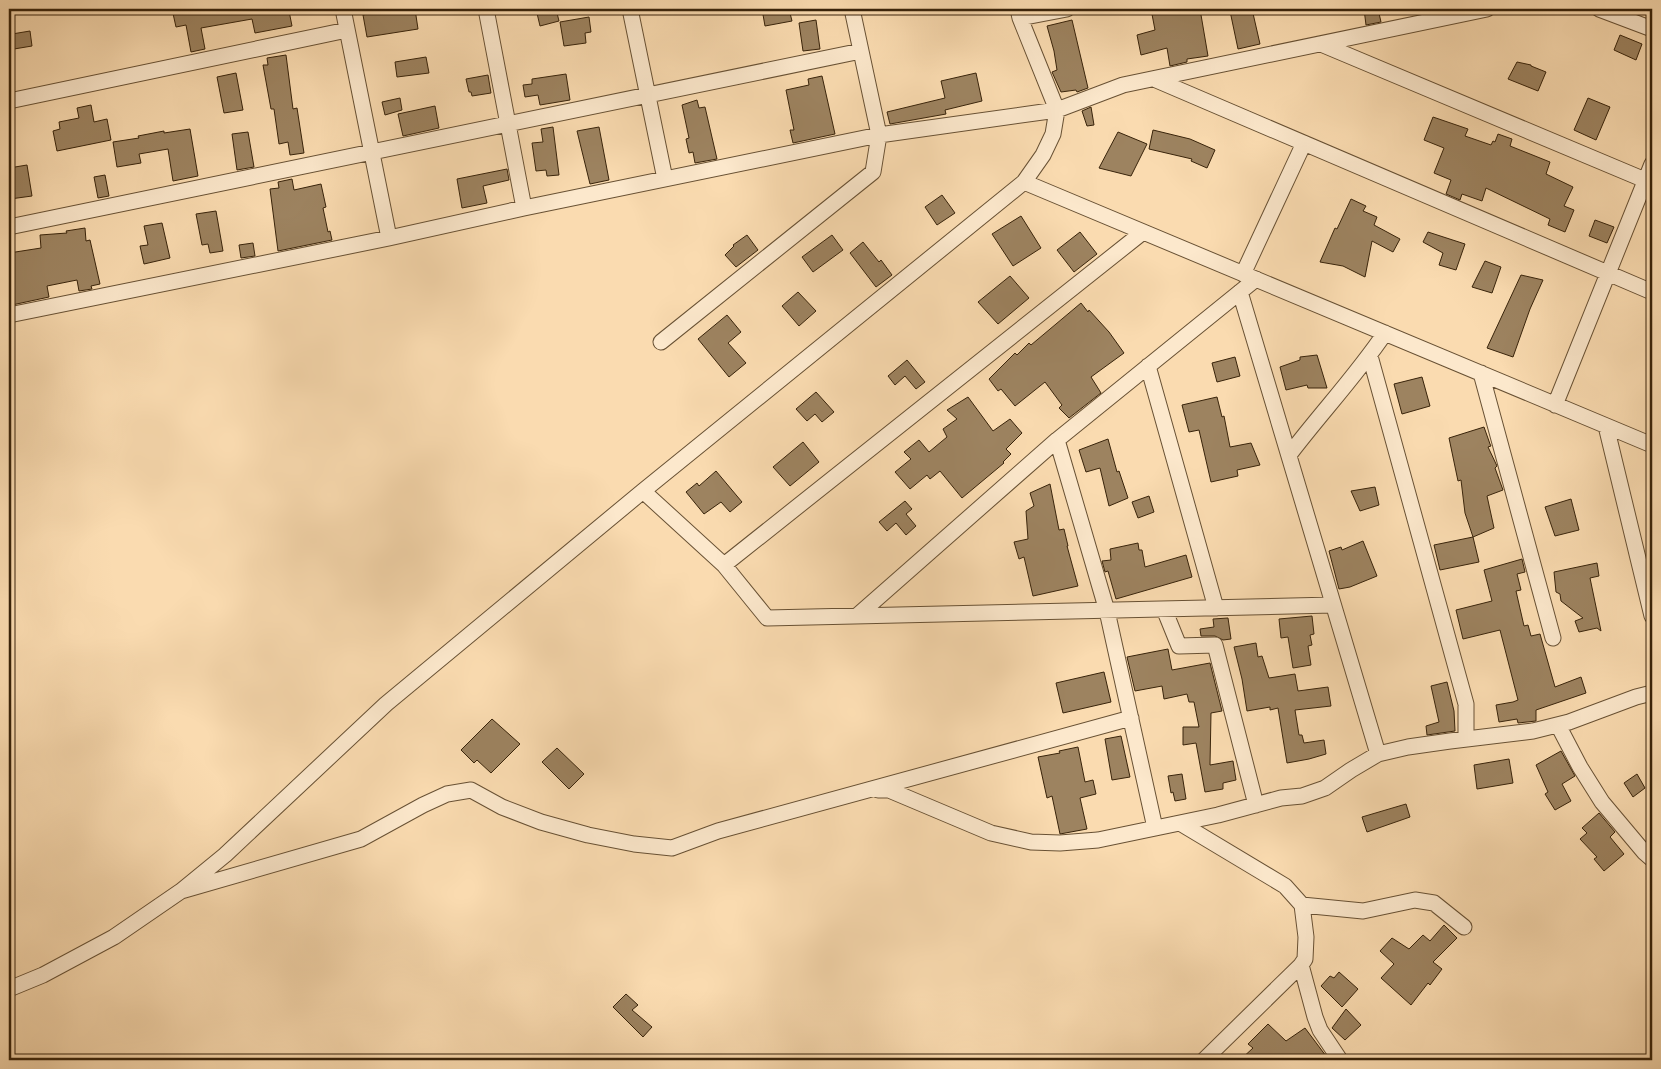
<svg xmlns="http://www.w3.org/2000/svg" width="1661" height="1069" font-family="'EB Garamond',serif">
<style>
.building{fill:#9d8360;stroke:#38230a}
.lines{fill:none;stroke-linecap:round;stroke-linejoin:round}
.minor-casing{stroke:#685134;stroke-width:17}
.minor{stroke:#fce8cc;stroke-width:15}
</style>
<rect width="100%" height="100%" fill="#fadbb0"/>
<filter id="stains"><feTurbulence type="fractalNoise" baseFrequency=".004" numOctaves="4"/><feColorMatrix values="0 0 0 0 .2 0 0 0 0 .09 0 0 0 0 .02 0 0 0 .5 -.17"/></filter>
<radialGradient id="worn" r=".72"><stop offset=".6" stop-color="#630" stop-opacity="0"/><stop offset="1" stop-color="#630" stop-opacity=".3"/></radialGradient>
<path class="building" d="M172,9H275L276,14L289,11L292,26L255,33L252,19L201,28L205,49L191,52L186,25L176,27Z
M393,9H415L418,29L367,37L363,15Z
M536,9H556L559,21L540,26Z
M762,9H789L792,21L765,26Z
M1151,9H1200L1208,56L1187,59V62L1170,66L1167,48L1141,55L1137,35L1155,30Z
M1237,9H1252L1260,44L1238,49L1230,11Z
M1364,9H1378L1381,22L1366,25Z
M589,17L591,32L585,33L586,43L564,46L560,22Z
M816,20L820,49L803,51L799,23Z
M1072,20L1088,88L1077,92L1076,90L1061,92L1052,72L1057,70L1054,51L1047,26Z
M30,31L32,46L14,49L12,34Z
M1620,35L1642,44L1636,60L1614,50Z
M286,55L293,109L297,108L304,153L290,155L288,142L279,144L274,109H271L263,65H268L267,58Z
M426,57L429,73L397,77L395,62Z
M1517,62L1531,65V66L1546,72L1538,91L1508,79Z
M236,73L243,110L224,113L217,77Z
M976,73L982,101L945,110L946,114L890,124L887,112L945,98L941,81Z
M566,74L570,100L540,105L538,95L525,97L523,85L532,84V79Z
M488,75L491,93L472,96L471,92H469L466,79Z
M822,76L835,134L793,143L790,130H794L786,90L809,85L808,79Z
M400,98L402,110L385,115L382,102Z
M1588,98L1610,107L1596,140L1574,130Z
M697,100L699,108L705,107L717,159L695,163L693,152L689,153L686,139L689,138L682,105Z
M91,105L94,122L107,119L111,140L57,151L53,131L60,129L59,122L79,118L77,108Z
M435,106L439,128L403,136L398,114Z
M1091,107L1094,125L1087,126L1082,111Z
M1433,117L1468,129L1465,136L1491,145L1493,141L1495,142L1498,134L1512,139L1510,146L1550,162L1546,174L1573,187L1564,206L1574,210L1565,232L1548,225L1550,219L1486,188L1482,201L1462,194L1460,200L1446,194L1451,180L1434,173L1444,148L1424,140Z
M553,127L559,175L547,176L546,170L536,171L532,143L543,142L541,129Z
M599,127L609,180L590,184L577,131Z
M190,129L198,176L173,181L168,149L139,154L141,163L117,167L113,142L139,138L138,136L164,131V133Z
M1153,130L1190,139L1215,150L1207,168L1191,161L1192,159L1149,149Z
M248,132L254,167L237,170L232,134Z
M1118,132L1147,144L1131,176L1099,168Z
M27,165L32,196L10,199L9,168Z
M507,169L509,180L483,186L487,203L462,208L457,179Z
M105,175L109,196L98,198L94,177Z
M292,179L294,190L321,184L326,207L323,208L328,232L330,231L332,240L278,251L270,189L279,188L278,182Z
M942,195L955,213L937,225L925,207Z
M1351,199L1366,206L1363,211L1377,217L1374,225L1400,239L1393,252L1372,241L1365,277L1343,266L1320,262L1335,228L1337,229Z
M216,211L223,251L210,253L208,244L202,245L196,214Z
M1021,216L1041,248L1013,266L992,234Z
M1595,220L1614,227L1607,243L1589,236Z
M162,223L170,258L144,264L140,246L148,245L144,226Z
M85,228L86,241L90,240L100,284L91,286L92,289L79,291L77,280L47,286L49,297L12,305L10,295H9V253L41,248L40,235L67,233L66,231Z
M1080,232L1097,254L1074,272L1057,250Z
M1428,232L1465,244L1456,270L1439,265L1443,253L1423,242Z
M747,235L758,250L736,267L725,255L734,246L733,245Z
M832,235L843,250L813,272L802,257Z
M863,242L879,262L881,260L892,275L876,287L850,253Z
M253,243L255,256L241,258L239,245Z
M1485,261L1501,267L1492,293L1472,287Z
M1521,275L1543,280L1530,309L1513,357L1487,348Z
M1010,276L1029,298L998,324L978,302Z
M798,292L816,311L799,326L782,306Z
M1081,303L1088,312L1089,310L1109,332L1124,353L1091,377L1101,393L1069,418L1059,408L1062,405L1045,382L1015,406L1001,389L998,391L989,379L1015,353L1017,355L1029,343L1031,345Z
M727,315L741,332L728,343L746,363L729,377L698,339Z
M1317,355L1327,388H1308L1307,385L1286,390L1280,367L1300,360V357Z
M1235,357L1240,376L1217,382L1212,363Z
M907,360L925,382L916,389L905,376L895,385L888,376Z
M1422,377L1430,406L1402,414L1394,384Z
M816,392L834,412L822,422L815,414L807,421L796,409Z
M968,397L993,431L1010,419L1022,433L1006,449L1011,454L1003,462L1004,463L962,498L940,471L930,479L927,475L910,489L895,472L911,459L904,452L919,440L929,452L947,437L943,429L957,419L947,410Z
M1217,397L1222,417L1224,416L1230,447L1251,443L1260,465L1237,470L1238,476L1211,482L1199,430L1189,432L1182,405Z
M1484,427L1490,444L1491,446L1488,447L1497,466L1495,468L1503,490L1487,496L1494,528L1473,537L1465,513L1461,480L1458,481L1449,438Z
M1108,439L1117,472L1119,471L1128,498L1109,506L1100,468L1086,472L1079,450Z
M803,442L819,462L790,486L773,467Z
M716,471L742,502L730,512L721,502L704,514L686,492L697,483L699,486Z
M1050,484L1059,530L1064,529L1068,546H1067L1078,586L1033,596L1024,557L1019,559L1014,542L1028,539L1026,511L1034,506L1030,493Z
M1375,487L1379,505L1360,511L1351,491Z
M1149,496L1154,512L1138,518L1132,502Z
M1571,499L1579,530L1555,536L1545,507Z
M905,501L912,509L906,514L916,526L906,535L896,523L887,531L879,522Z
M1473,537L1479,562L1440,570L1434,545Z
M1363,541L1377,576L1350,587L1339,589L1329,551L1341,547L1342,550Z
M1138,543L1139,550H1142L1145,567L1186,555L1192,577L1116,599L1108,571L1105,572L1102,561L1111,560L1110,549Z
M1522,559L1525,572L1517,574L1521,590L1516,591L1524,626L1528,625L1531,636L1540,634L1555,687L1581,677L1586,693L1536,710V721L1518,723L1517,719L1499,722L1496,705L1513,702L1518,700L1500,630L1463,639L1456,610L1492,601L1484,570Z
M1597,563L1599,576L1590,578L1601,631L1597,628L1579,632L1575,621L1583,618L1561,601L1560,594L1556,592L1554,572Z
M1312,616L1314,634L1310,635L1312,645L1308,646L1311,665L1293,668L1288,637L1281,638L1279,619Z
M1228,618L1231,639L1223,640L1215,636H1201L1200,629L1214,627L1213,619Z
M1256,643L1258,657L1262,656L1269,678L1295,674L1298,691L1328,687L1331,706L1295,710L1299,735H1302L1304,743L1324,740L1326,754L1309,759L1287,763L1278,708L1270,710V707L1247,711L1242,679L1234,647Z
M1168,649L1172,670L1210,663L1222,711L1211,713L1210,765L1233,761L1236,780L1223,783V789L1205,792L1196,743L1183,745V727H1199L1194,702H1189L1187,694L1164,699L1162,686L1135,691L1127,657Z
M1104,672L1111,702L1063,713L1056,683Z
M1447,682L1454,711L1455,731L1427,735L1426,726L1439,722L1431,686Z
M492,719L520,744L491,773L477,760L474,763L461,750Z
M1121,736L1130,777L1112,780L1105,739Z
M1078,747L1085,782L1093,780L1096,794L1080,798L1087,829L1060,834L1052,796L1047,798L1038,757L1060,753L1059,751Z
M557,748L584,774L569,789L542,762Z
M1561,751L1575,776L1562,784L1571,801L1555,810L1545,794L1548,792L1536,765Z
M1509,759L1513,783L1477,789L1474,765Z
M1182,774L1186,799L1175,801L1173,792L1171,793L1168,776Z
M1637,774L1645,788L1633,797L1624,783Z
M1406,804L1410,817L1367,832L1362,817Z
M1599,813L1615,832L1610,837L1624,854L1604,871L1594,859L1597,857L1580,839L1587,833L1582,828Z
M1444,925L1457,938L1433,962L1442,969L1430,985L1428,983L1411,1005L1381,978L1394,964L1380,951L1392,938L1409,949L1423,935L1430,941Z
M1339,972L1358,989L1342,1007L1321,986L1330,976L1334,978Z
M626,994L638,1005L632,1010L652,1027L643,1037L613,1007Z
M1346,1009L1361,1025L1345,1040L1332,1028Z
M1268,1024L1286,1041L1305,1028L1329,1060H1310L1305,1054L1299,1060H1240L1253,1048L1248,1044Z"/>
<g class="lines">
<defs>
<path id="minor" d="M343,9L389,238
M486,9L524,208
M630,9L665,179
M1599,9L1652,29
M1020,18L1067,9
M1321,44L1652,183
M1154,79L1652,292
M9,101L347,30
M1024,182L1652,445
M9,227L861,51
M1243,274L1304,143
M1240,292L1378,754
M9,315L389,238L524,208L879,135L1057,110L1123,85L1487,9
M661,342L873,172L879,135L852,9
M1370,356L1466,704V739
M1148,366L1216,608
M1481,373L1553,638
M1555,405L1652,164
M1606,426L1652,616
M1057,440L1107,611L1155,828
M1289,455C1320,414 1356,376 1385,333
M643,491L724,565L767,618L1333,605
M724,565L1143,232
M1164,609L1179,646L1215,645L1256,805
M857,616L1057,440L1256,279
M1558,725L1580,767L1602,802L1644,852L1652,859
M878,790H889L991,833L1031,842L1060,843L1098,840L1218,815L1281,798L1302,796L1325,788L1351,770L1378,754L1408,747L1450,741L1533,731L1569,722L1636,697L1652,693
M1180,823L1285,886L1302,905L1306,937L1305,959L1301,965L1204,1060
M181,891L225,855L386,704L643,491L1024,182L1043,155L1053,134L1057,110L1020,18L1018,9
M1302,905L1363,911L1415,900L1434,903L1464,927
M1301,965L1315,1017L1320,1030L1340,1060
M9,989L43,975L114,937L181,891L361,839L423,805L447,794L471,790L502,807L541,822L588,835L634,844L672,848L718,831L1131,718"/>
</defs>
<use href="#minor" class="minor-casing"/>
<use href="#minor" class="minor"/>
</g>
<rect width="1661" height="1069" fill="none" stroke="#fadbb0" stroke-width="30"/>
<rect x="10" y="10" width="1641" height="1049" fill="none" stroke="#38230a" stroke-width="2.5"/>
<rect x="15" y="15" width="1631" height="1039" fill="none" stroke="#38230a"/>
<rect width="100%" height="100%" filter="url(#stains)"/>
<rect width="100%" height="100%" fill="url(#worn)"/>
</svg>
